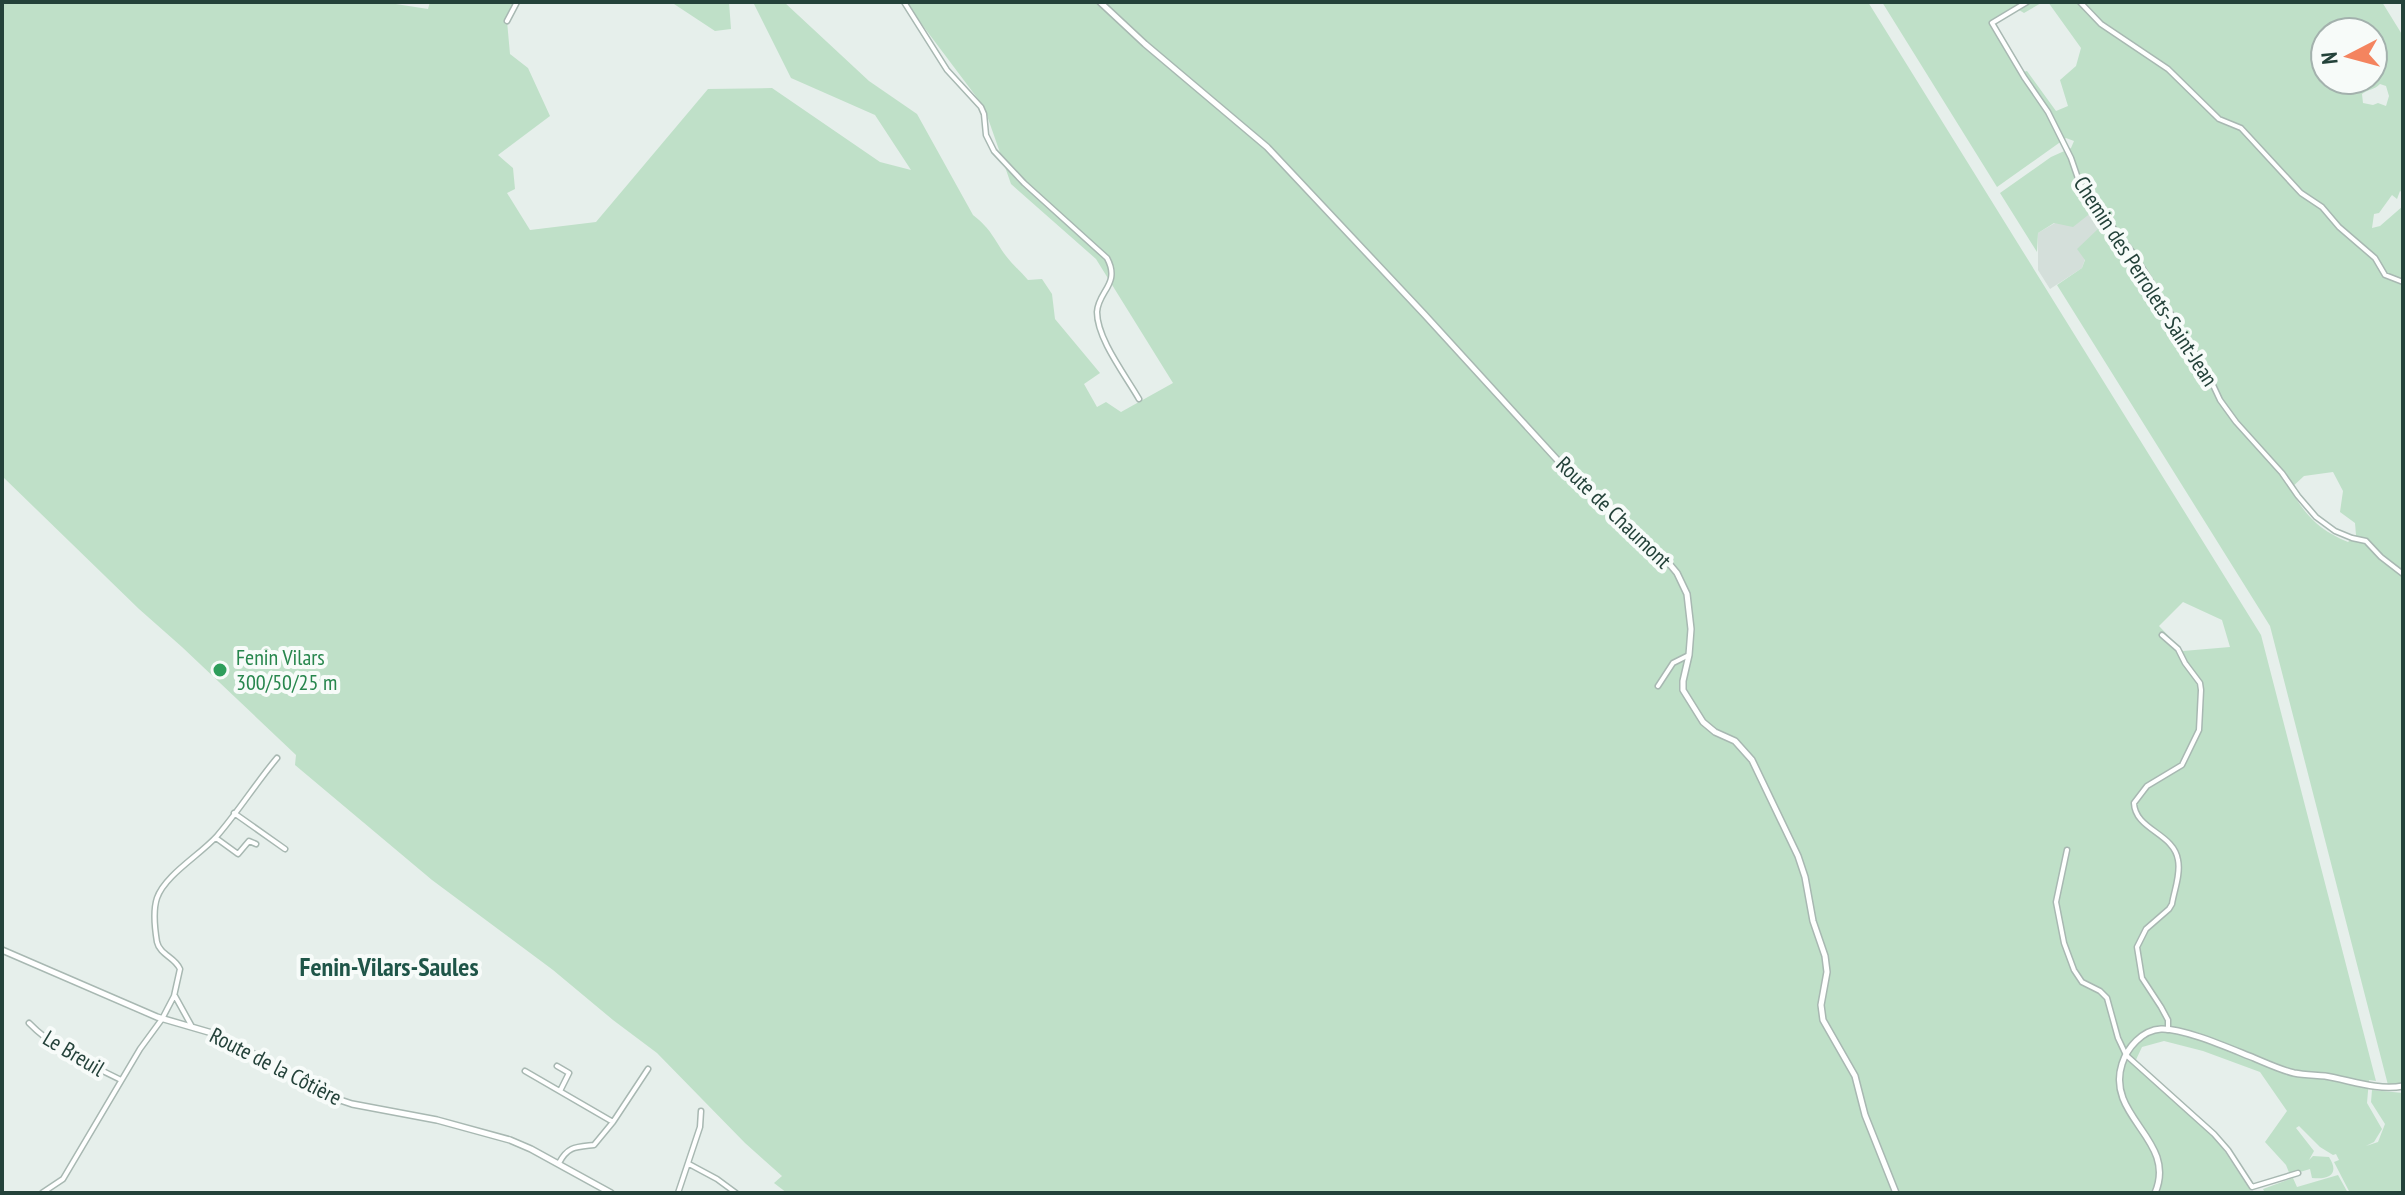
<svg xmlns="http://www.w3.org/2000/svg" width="2405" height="1195" font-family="'PT Sans Narrow',sans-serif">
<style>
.built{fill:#d4dfda}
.green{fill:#bfe0c8;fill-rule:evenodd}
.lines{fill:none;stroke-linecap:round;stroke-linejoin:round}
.minor-casing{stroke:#a8b8b2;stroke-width:7}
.tertiary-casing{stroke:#a8b8b2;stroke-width:8}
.minor{stroke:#fff;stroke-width:4}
.tertiary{stroke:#fff;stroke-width:5}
.leisure-dot{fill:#2e9e5b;stroke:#f7fbf9;stroke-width:3}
.labels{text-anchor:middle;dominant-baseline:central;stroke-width:8;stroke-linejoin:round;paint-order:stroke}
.street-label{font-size:22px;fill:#24423a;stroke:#f7fbf9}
.leisure-label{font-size:22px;fill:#27864d;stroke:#f7fbf9;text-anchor:start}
.quarter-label{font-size:26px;font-weight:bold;fill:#1f5548;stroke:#f7fbf9}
</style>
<rect width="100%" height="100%" fill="#e6efeb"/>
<path class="built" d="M2093,212L2100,227L2093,235L2082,268L2050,289L2038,270V233L2055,223Z"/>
<path class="green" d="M2,2H383L428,9L430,2H518L507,21L510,54L528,68L550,116L498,155L513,168L515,189L507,193L530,230L596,222L708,89L772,88L880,162L911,170L875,115L791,78L753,2H784L869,81L917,114L973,215C992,230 993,238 1006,256C1012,264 1021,272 1028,280L1042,279L1052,294L1055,319L1100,373L1084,384L1097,407L1106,402L1121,412L1173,383L1096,259L1011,184L984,107L905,2H1868L2261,635L2376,1081L2369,1080L2367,1103L2382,1129L2374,1142L2366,1146L2378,1142L2385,1124L2371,1102L2372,1090L2403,1093V1193H2350L2334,1162L2339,1160L2336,1154L2333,1155L2320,1147L2299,1126L2296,1128L2314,1151L2309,1160L2313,1156L2329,1157C2340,1174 2329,1180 2312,1178L2310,1169L2290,1175L2286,1165L2265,1142L2287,1111L2260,1072L2203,1051L2164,1041L2142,1047L2134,1064L2214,1135L2252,1193H787L774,1183L782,1176L745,1143L657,1053L613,1020L553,970L432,880L295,765L296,755L182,647L139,609L2,476ZM2183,602L2222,620L2230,647L2183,651L2159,626Z
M671,2H729L731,29L715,31Z
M1882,2H2043L2024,13L2014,7L1989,23L2019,73L2027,71L2056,111L2068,106L2060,80L2076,66L2081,48L2048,2H2382L2403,36V193L2400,191L2397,199L2392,195L2379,213L2374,214L2372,228L2380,226L2403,206V1085L2398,1086L2388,1085L2270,626L2057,285L2082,268L2085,260L2077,249L2100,227L2092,212L2073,227L2054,223L2038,233L2037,252L2000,193L2051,157L2071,148L2074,141L2066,138L1997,187ZM2325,32H2373V80H2325ZM2380,84L2386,86L2389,96L2386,106L2378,103L2373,105L2363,103L2362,94C2368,89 2374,90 2380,84ZM2333,472L2343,491L2340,512L2355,523L2356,535L2348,542C2319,530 2306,516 2290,489L2304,476Z
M2338,1175L2348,1193H2265L2263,1189L2293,1178L2297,1187Z"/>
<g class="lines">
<defs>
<path id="minor" d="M904,2L947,70L981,107L984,114L986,135L994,151L1024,183L1107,258C1121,284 1098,291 1097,312C1097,339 1126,376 1139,399
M2027,2L1992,23L2024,77L2048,112L2071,158L2081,187L2133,253L2206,370L2220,400L2236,422L2282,473L2298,496L2316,517L2335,531L2352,538L2366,541L2381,557L2403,574
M2080,2L2101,24L2168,69L2219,119L2241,128L2301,193L2322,207L2339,227L2375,258L2385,275L2403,282
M507,21L517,2
M2162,635L2178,649L2185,663L2200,683L2201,690L2199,730L2182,765L2147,786L2134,803C2135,830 2174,833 2178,860C2181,874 2174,891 2172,904L2169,909L2146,929L2137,947L2142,978L2161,1007L2168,1020V1030
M1658,686L1673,663L1689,655
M234,813L285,849
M216,838L238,854L249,841L256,844
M2067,850L2056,902L2064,943L2074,970L2082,982L2100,991L2107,998L2118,1038L2126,1055L2214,1134L2228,1150L2252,1187L2298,1173
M175,996L191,1025
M29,1023C54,1049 89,1064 121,1080
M557,1066L569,1073L560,1091
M525,1071L613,1122
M559,1163C568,1146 576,1147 594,1145L613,1122L648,1069
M689,1164L717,1179L736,1193
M42,1193L63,1179L140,1049L162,1019L174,996L180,969C175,957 160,955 157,942C155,930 153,910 157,898C165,875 200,855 217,836C238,812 256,783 277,758
M678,1193L700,1127L701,1111"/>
<path id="tertiary" d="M1100,2L1145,44L1267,147L1424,314L1583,488L1662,555L1677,573L1687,594L1691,629L1689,655L1683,681V690L1703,722L1715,732L1735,741L1752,760L1798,856L1805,877L1813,921L1825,956L1827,972L1821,1005L1823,1020L1855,1076L1865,1115L1896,1193
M2,950L157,1017L212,1033L243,1048L328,1096L352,1104L437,1120L510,1140L531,1149L611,1193
M2155,1193C2178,1140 2105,1117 2122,1064C2127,1048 2142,1030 2161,1029C2184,1028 2231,1049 2254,1058C2266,1063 2281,1070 2294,1073C2304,1075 2315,1075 2325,1076C2350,1080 2377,1091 2403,1086"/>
</defs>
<use href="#minor" class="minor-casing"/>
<use href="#tertiary" class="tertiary-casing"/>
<use href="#minor" class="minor"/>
<use href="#tertiary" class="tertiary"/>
</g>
<circle class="leisure-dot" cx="220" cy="670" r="8"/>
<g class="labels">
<g class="street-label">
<text transform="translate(2146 281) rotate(57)">Chemin des Perrolets-Saint-Jean</text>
<text transform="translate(1614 512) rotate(44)">Route de Chaumont</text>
<text transform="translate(74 1053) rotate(31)">Le Breuil</text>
<text transform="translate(276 1066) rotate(27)">Route de la Côtière</text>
</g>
<g class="leisure-label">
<text x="236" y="657">Fenin Vilars<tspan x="236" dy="25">300/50/25 m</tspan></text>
</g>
<g class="quarter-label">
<text x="389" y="966">Fenin-Vilars-Saules</text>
</g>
</g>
<rect width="2405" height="1195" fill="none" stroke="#24423a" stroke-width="8"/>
<g transform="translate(2349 56) rotate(264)"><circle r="38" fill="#f7fbf9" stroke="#a3b1ad" stroke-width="2"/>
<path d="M0-6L14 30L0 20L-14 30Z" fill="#f4845f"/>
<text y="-12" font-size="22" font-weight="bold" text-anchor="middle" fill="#24423a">N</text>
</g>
</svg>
